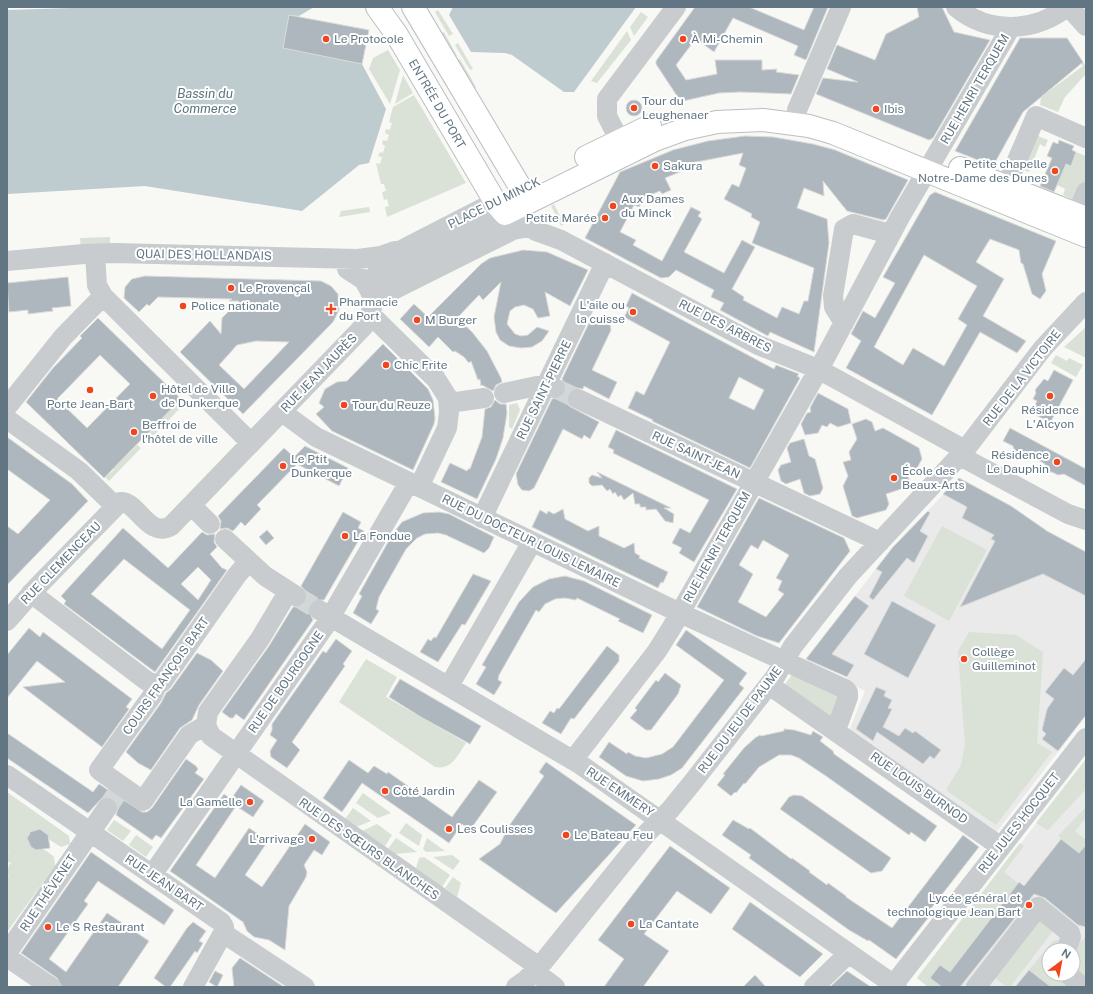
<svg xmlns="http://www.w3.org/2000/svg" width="1093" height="994" font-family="'Public Sans',sans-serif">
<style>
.built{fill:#e9eae9;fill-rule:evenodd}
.green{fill:#dae1d6}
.water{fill:#becbcf}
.building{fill:#aeb7bd;stroke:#dadad8;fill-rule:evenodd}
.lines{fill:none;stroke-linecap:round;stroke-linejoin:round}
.minor-tunnel{stroke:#d2d7d8;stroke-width:20;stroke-dasharray:20 10;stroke-linecap:butt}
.major-casing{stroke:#bbbfc3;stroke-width:24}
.minor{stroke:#c8cccf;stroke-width:20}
.major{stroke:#fff;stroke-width:22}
.poi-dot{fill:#f0451d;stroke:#fff;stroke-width:1.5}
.labels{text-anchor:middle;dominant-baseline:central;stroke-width:4;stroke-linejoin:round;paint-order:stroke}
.poi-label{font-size:12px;fill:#617583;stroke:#fff;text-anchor:start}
.street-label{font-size:12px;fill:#617583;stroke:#fff}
.water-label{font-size:13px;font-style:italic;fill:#5c767d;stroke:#fff}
</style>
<rect width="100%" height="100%" fill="#f8f8f5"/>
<path class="built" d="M959,478L1011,506L1047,531L1086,552V715L996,833L849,731L865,691L846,680L854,665L832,654L869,606L855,596L893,547Z
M1086,759V987H928L917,978ZM1049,950H1073V974H1049Z"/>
<path class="green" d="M438,10L453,34L449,36L435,12Z
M641,12L648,17L634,36L630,27Z
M627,31L631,40L597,83L591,81Z
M444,32L457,56L455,57L441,33Z
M458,43L473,69L470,70L455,45Z
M388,50L400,70L390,104L369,69L373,58Z
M460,59L476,87L474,89L457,61Z
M1083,62L1086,67V74L1065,97L1058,112L1040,105L1041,97L1083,66L1081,63Z
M403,75L413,93L395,104Z
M414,95L466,183L387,217L385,207L389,206L387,199L384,200L382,192L386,191L384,184H381L376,163L380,164L382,157L378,156L380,152L383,153L385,146L382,144L383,140L387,141L389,135L385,133L386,129L390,130L392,123L389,122L393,107Z
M1033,134L1048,140L1045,147L1040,144L1029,172L1019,168Z
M1076,152L1086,156V181L1078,202L1063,195L1065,189L1057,185L1066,164L1071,166Z
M554,204L564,224L561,226L551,206Z
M369,207L370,212L339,217L341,211Z
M110,237V249L81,250L80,238Z
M1086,327V358L1064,347Z
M1056,355L1067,361L1069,358L1083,365L1076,377L1051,363Z
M181,399L185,403L153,436L149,432L172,408L173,409L178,404L177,403Z
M517,403L520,410L512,429L509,427V405Z
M137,445L141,448L109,481L105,477L114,470L113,469Z
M942,526L987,550L949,621L904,596Z
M969,632L1016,635L1043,652L1037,743L1052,752L996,825L946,790L961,765L965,744L958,651Z
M366,659L397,677L386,697L466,743C457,756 452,770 435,767L339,702Z
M794,672L842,697L831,722L782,688Z
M1086,759V789L1048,830L1036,823Z
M7,792L69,836L70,844L61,847L50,840L45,832L40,829L30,832L27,838C32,850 32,847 42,849C46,850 51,854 54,857L55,866L7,932V877L9,876L7,874L9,865L11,863L10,862L7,863V853L9,851L7,850Z
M363,793L391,813L378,818L356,803Z
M1086,807V818L1075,831L1086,840V845L1079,853L1058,836Z
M353,808L371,821L356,827L345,819Z
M114,820L131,831L123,841L107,830Z
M406,823L422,835L419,846L399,833Z
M377,824L392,835L385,846L362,831Z
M136,835L153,847L146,857L129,845Z
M396,838L417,852L395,854L388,849Z
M427,838L445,851L426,852L423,849Z
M1020,843L1024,846L1004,872L1019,884L950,972L940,965L942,987H928L917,978Z
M452,855L460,861L453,870L433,857Z
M424,857L450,875L442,887L416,868L419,858Z
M453,877L461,883L457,897L445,888Z
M1038,913L1056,927L1010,987H1007L990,974Z
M1086,936V983L1073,973V950Z
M1064,938L1062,950H1049V974H1064L1077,987H1051L1029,970L1053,941Z"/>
<path class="water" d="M104,7H314L299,16L289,15L283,48L362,64L386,109L369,163L359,165L302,211L145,186L7,194V10Z
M453,7H636L574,92H564L512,55L505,53L471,52L449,15Z"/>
<path class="building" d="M695,7H749L804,30L814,7H828L806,60L794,55L798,46L733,18L714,52L699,41L691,45L676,65L686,80L717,74L715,60H762V70L777,69L776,72L799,75L791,94L740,92L719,93L683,101L679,99L656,64V61Z
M917,7H942L954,32L990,40L933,138L929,140L816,94L823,78L858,82L827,69L837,45L875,60L886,34L919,17Z
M289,15L369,30L362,64L283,48Z
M1020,38H1067L1083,62L1023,112L993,166L955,151Z
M626 108a8 8 0 1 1 16 0a8 8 0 1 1-16 0Z
M745,136L773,137L813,144L835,150L908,180L886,219L883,220L847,211L823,181L824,196L804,188L797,208L827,219L829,243L814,352L770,332L768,336L720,310L724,303L711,297L714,290L676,270L669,277L661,278L585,238L620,172L673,150L708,141ZM743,153L739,165L746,168L739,187L732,184L724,199L752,214L751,217L760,222L752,243L814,268L808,301H804L799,314L782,307L777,318L743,300L744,297L732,289L755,247L742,240L724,273L684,252L702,219L698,216L701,212L691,207L662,261L633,245L636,240L620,232L634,205L639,207L645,197L660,191L662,194L671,190L665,178L687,169L686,164Z
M1059,140L1074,146L1072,150L1076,152L1071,166L1066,164L1054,192L1040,186L1052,158L1047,156L1053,142L1058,144Z
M935,192L1056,241L1042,274L1046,291L1040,299L1032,294L1023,264L1021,263L1019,250L990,239L976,262L1004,279L983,316L1026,341L1017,353L980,332L932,415L846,368L861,341L851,334L863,311L875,318L895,283L883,277L930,195ZM924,255L977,286L958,319L967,325L944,366L913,348L903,365L874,347Z
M523,250L547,252L588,270L570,306L545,292L550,316L538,318L533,309L524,305L515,307L510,311L507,324L515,334L521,336L528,335L537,327L549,331L542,341L532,347L521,348L509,346L500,340L496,332L494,317L501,282L483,300L479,295L457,318L472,332L487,351L501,378L502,382L496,385L493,391L482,385L481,386L480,379L478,380L471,361L469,363L464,357L455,351L453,352L438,337L429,347L400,319L414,304L428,317L481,264L490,258Z
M145,276L321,281L331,286L338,294L339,310L333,322L243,414L180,352L210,321L221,334L222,318L239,301H229L232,299L158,297L149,306L147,304L139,312L124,298L125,287L132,279ZM256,341L289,342L244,389L219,365L237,345Z
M68,277L71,306L52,308L53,311L28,314V310L9,312L7,283Z
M632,293L774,369L776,365L799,374L797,376L800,378L750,468L652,421L653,420L628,408L636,391L644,395L670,342L624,317L629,308L626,306ZM739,377L764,390L754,410L729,398Z
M98,318L181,399L104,478L26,402L53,368L82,338L80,336ZM100,355L130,384L87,428L57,399Z
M598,319L606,320L610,324L611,330L592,370L617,382L609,399L584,386L583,389L577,388L571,390L567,400L569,406L599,422L590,439L584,435L582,439L563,429L534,488L529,491L522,490L518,485L516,474L552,399L561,397L565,393L566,386L562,379L589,323L591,325Z
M383,344L428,389L433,400L435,418L434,424L413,470L332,431L316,414L324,407L319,403L325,389L337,382L347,381Z
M1054,370L1073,380L1050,423L1031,412L1037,401L1033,399L1036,393L1035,390L1044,379L1048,381Z
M818,393L848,409L851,423L838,427L830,423L827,427L822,425L818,433L805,435L801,424L807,413L811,412L810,408Z
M495,400L500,404H506L507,413L503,438L496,459L477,499L441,482L450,463L467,471L468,469H470L482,437L485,409L491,407Z
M866,419L872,422L875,431L883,428L919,448L922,459L916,470L907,473L910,482L907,487L886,494L889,504L886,510L857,518L852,516L843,486L848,476L843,462L851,460L849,452L857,439L852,424Z
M1010,428L1086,469V486L1064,474L1058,475L1052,472L1046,473L1045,464L1031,456L1026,458L1016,455L1013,446L1003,441Z
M616,430L737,489L694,562L679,553L682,548L672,543L680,528L690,533L709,500L613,453L614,450L608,447Z
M7,437L72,484L88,501L7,585V526L18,534L50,500L7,469Z
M804,439L809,456L815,459L823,488L820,494L810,496L804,493L800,479L786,484L781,481L778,470L781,465L791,462L787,448L790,443Z
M305,446L348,468L339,486L297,464L257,505L261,509L245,526L241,522L233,531L227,528L220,529L221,521L218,516L284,448L294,457Z
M597,472L671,508H664L674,514L673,523L665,521L656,509L646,510V507H640V504H635L633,493L624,500L621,495L618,497L615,492L613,494L610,489L607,491L602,485L592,486L589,483V478L592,475L602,478Z
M959,478L1011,506L1047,531L1086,552V596L1043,574L960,607L995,541L991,539L994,535L962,518L967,507L943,494Z
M759,498L844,538L850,551L779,643L757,636L697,607ZM763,540L789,555L776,578L782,581L778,590L784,594L766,617L738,602L753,574L739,565L751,545L758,549Z
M563,509L565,519L588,531L599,526V536L624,548L634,543L635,553L640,556L639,558L668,572L663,583L661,582L658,588L532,527L540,510L547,514L548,511L554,514Z
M928,511L930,513L920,531L928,536L914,563L907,558L873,600L869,597L882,572L876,569L893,547Z
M343,512L361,522L358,528L364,531L324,600H314L309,604L308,610L313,620L244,720L236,714L233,718H230L222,712L269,646L293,607L301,606L306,602V591L301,586Z
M439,512L449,514L494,537L489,548L484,553L446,535L438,533L425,534L417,538L406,549L379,597L376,609L379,611L371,624L353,613L362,596L359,594L392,535L402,522L423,513Z
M123,528L168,568L202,532L207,535L215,534L214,542L217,547L210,554L222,568L227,570L155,672L64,604L66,601L61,596ZM124,559L190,610L162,649L91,594ZM198,567L211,580L198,600L181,584Z
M267,530L274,538L266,545L259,537Z
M473,574L491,581L465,625L462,624L438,662L420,652L428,639L431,641L434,637L436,638Z
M565,576L584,581L652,615L643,633L618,621L620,619L577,598L576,600L565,598L555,599L545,604L539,612L536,610L499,675L498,680L502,682L494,695L476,684L486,667L482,665L519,602L533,587L549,579Z
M855,596L869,606L832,654L854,665L847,677L806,659Z
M892,601L936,625L908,678L864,654Z
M29,628L40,637L43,632L132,699L126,707L129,709L102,747L23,687L65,682L37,661L7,698V655Z
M686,630L747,673L739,684L744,688L682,768L671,775L659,779L643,781L626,776L599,757L609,742L627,754L628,752L635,756L646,758L662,754L673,747L724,680L676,645Z
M336,639L352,651L343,664L345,666L292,742L300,750L287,768L271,757L270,751L277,740L270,735L272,730V724L323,651L326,653Z
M607,646L619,655V661L574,719L571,718L561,734L542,723L550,711L554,713L557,708L559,709Z
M197,653L211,660L223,671L199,705L192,720L180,728L151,770L138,763L126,752L161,703L166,693L171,689Z
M1086,659V715L1058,751L1042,739L1046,734L1042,730L1047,709L1054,699L1045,692L1064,668L1073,675Z
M665,673L681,685L678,694L651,730H646L630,718L637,710L635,708L656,680L658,682Z
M400,679L481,726L470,744L421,717L389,697Z
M876,687L886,691L884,696L892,700L888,708L892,709L883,727L899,736L905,728L913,733L915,731L941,750L934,759L930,756L923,764L877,732L873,741L856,729Z
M784,729L794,730L811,735L813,731L823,737L820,741L833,751L834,754L937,826L925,842L911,832L909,835L826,776L799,758L791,755H779L759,767L745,784L744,783L736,793L735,792L731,796L717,785L725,775L723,774L744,748L755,738L760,735L761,736L784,731Z
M7,733L93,792L99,784L142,812H147L152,808L186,759L196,766L198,769L195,773L204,779L161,838L156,835L152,840L116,815L118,809L117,803L113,798L108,797L102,798L88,813L7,758Z
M349,760L368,773L374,766L387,774L388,772L452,817L479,780L497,792L470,830L462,824L449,843L362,783L342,812L323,798Z
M546,762L636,825L556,913L479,859L500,844L509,826L544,776L539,772Z
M241,785L264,801L253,817L236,806L196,865L215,878L249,828L268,841L245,875L262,887L305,824L330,842L322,855L314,850L304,865L307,872L306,877L289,906L285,950L269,940L254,937L247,931L243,922L170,871L224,794L231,799Z
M794,795L802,796L808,800L891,858L882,871L871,873L780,809L789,797Z
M733,820L749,829L750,828L791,859L792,858L810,871L809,872L827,885L828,883L846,896V897L892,928L963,835L979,847L929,911L932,913L896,959L869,940L868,941L849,930L749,858L751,855L722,835Z
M40,829L48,835L50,848L36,850L31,847L27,838L29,835L30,832Z
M1061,839L1079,853L1086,845V927L1078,925L1045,898L1034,894L960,987H942L930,978L940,965L950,972L1019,882L1024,886Z
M670,846L730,888L711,914L677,891L644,934L669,951L643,987H604L624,959L598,940Z
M91,852L174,910L164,925L98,881L84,901L88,904L49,959L66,972L107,913L149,941L118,987H62L57,978L21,953Z
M750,902L795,934L823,954L800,977L732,929Z
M193,922L206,931L199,941L203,943L197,953L195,951L170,987H166L154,978L187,928Z
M240,958L284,987H234L232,968Z
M1029,970L1051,987H1015Z
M215,971L223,975L217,987L209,982Z
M847,971L871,987H830Z
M755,975L766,987H743Z"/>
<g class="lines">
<path class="minor-tunnel" d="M557,389L578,399
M296,596L319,610
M107,808L118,792"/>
<defs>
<path id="major" d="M377,7L397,35L497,205L505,214L655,140L685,129L717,122L763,120L809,126L833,133L1086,236
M413,7L529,202
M586,157L650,126
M960,168L1086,218"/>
</defs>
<use href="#major" class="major-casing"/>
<path class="minor" d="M956,7C988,34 1034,33 1067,7
M1069,7L1086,26
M797,110L841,7
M627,155L607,116V99L676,7
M996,197L1001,195L1004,191L1036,116L1086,138
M1077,214L1086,192
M95,254L97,285L103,296L251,443
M7,261L84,254L115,253L358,259L381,256L395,251
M347,269L364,280L373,297
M377,288L385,277L400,266L505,214L536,231L561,240L758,345L818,369L965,450
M373,297L385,294L513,230L529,227
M371,315L436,379L448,398L449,412L447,428L419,487
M844,323L834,307L833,296L844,229L853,224L890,234
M504,393L546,384L555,388
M578,399L880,542
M449,403L484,398
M7,407L63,337L103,296
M282,412L316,437L680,613L845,689L848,692V697L836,730
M7,419L79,471L115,506
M960,456L1068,514L1086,520
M191,505L210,524
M482,518L605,263
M225,539L265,576L296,596
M288,592L260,639L208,712L206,725L211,736L539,967
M31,593L147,681L157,685
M319,610L581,765L897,987
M7,621L36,588L120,502C137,500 148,539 171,526L364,326C381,304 365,280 386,258L495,202
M769,685L1001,847
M449,686L532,542
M206,725L189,735L143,801L99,770L152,696L157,685L162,682L237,575L249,561
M573,760L657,651L672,627L824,360L900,217L1011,27
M7,775L221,922L224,927L223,933L193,987
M152,875L327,623L409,482
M223,933L305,987
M7,953L107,808
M7,957L51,987
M535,972L555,987
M1068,974L1082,987
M894,984L1086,738
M516,987L526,980L544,961L647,833L670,810L692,783L775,677L793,646L848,576L965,450L1043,348L1086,302
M814,987L849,953
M976,987L1038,907L1070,933L1071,937L1066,950"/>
<use href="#major" class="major"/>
</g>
<g class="poi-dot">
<circle cx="326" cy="39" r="4"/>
<circle cx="683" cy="39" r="4"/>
<circle cx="634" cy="108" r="4"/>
<circle cx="876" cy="109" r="4"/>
<circle cx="655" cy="166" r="4"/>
<circle cx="1055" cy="171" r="4"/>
<circle cx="613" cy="206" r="4"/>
<circle cx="605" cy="218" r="4"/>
<circle cx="231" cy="288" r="4"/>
<circle cx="183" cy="306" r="4"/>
<path d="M329 303h4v4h4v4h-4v4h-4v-4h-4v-4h4z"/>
<circle cx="633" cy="312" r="4"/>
<circle cx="417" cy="320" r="4"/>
<circle cx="386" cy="365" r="4"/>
<circle cx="90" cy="390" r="4"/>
<circle cx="153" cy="396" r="4"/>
<circle cx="1050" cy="396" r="4"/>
<circle cx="344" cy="405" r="4"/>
<circle cx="134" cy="432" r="4"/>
<circle cx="1057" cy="462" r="4"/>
<circle cx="283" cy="466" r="4"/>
<circle cx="894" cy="478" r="4"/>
<circle cx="345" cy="536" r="4"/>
<circle cx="964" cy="659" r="4"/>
<circle cx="385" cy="791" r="4"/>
<circle cx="250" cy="802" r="4"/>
<circle cx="449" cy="829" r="4"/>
<circle cx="566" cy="835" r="4"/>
<circle cx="312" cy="839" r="4"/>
<circle cx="1029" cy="905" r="4"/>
<circle cx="631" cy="924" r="4"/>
<circle cx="48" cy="927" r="4"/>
</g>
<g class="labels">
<g class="poi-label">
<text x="334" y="39">Le Protocole</text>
<text x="691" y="39">À Mi-Chemin</text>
<text x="642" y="101">Tour du<tspan x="642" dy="14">Leughenaer</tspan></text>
<text x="884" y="109">Ibis</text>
<text x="1047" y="164" text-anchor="end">Petite chapelle<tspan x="1047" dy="14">Notre-Dame des Dunes</tspan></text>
<text x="663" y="166">Sakura</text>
<text x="621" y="199">Aux Dames<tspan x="621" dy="14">du Minck</tspan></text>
<text x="597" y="218" text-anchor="end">Petite Marée</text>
<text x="239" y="288">Le Provençal</text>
<text x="339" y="302">Pharmacie<tspan x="339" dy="14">du Port</tspan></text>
<text x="625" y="305" text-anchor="end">L'aile ou<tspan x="625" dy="14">la cuisse</tspan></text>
<text x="191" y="306">Police nationale</text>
<text x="425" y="320">M Burger</text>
<text x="394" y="365">Chic Frite</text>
<text x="161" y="389">Hôtel de Ville<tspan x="161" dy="14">de Dunkerque</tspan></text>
<text x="90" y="404" text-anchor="middle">Porte Jean-Bart</text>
<text x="352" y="405">Tour du Reuze</text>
<text x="1050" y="410" text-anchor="middle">Résidence<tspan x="1050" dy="14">L'Alcyon</tspan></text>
<text x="142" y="425">Beffroi de<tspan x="142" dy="14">l'hôtel de ville</tspan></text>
<text x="1049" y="455" text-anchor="end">Résidence<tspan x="1049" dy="14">Le Dauphin</tspan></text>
<text x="291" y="459">Le Ptit<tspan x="291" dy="14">Dunkerque</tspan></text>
<text x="902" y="471">École des<tspan x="902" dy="14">Beaux-Arts</tspan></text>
<text x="353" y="536">La Fondue</text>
<text x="972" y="652">Collège<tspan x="972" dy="14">Guilleminot</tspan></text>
<text x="393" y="791">Côté Jardin</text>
<text x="242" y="802" text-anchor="end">La Gamelle</text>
<text x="457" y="829">Les Coulisses</text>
<text x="574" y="835">Le Bateau Feu</text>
<text x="304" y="839" text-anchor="end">L'arrivage</text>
<text x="1021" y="898" text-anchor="end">Lycée général et<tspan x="1021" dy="14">technologique Jean Bart</tspan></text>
<text x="639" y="924">La Cantate</text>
<text x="56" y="927">Le S Restaurant</text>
</g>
<g class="street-label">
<text transform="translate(975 89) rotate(-60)">RUE HENRI TERQUEM</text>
<text transform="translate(437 104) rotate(60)">ENTRÉE DU PORT</text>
<text transform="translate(494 203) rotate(-26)">PLACE DU MINCK</text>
<text transform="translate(204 255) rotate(1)">QUAI DES HOLLANDAIS</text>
<text transform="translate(725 326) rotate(27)">RUE DES ARBRES</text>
<text transform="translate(319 373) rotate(-46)">RUE JEAN JAURÈS</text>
<text transform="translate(1022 378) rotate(-52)">RUE DE LA VICTOIRE</text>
<text transform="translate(544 390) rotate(-64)">RUE SAINT-PIERRE</text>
<text transform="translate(696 455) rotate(25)">RUE SAINT-JEAN</text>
<text transform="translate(531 541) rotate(26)">RUE DU DOCTEUR LOUIS LEMAIRE</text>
<text transform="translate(717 547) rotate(-61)">RUE HENRI TERQUEM</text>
<text transform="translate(61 563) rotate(-46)">RUE CLEMENCEAU</text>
<text transform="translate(166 676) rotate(-55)">COURS FRANÇOIS BART</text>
<text transform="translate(286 682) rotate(-55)">RUE DE BOURGOGNE</text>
<text transform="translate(740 720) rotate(-53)">RUE DU JEU DE PAUME</text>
<text transform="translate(919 788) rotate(35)">RUE LOUIS BURNOD</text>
<text transform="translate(620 792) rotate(34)">RUE EMMERY</text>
<text transform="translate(1019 823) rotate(-52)">RUE JULES HOCQUET</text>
<text transform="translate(369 849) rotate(35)">RUE DES SŒURS BLANCHES</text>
<text transform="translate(164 883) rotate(34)">RUE JEAN BART</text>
<text transform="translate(48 893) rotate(-56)">RUE THÉVENET</text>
</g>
<g class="water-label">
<text x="205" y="93">Bassin du<tspan x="205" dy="15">Commerce</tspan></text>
</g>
</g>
<rect width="1093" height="994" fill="none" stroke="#617583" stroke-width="16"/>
<g transform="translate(1061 962) rotate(32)"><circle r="19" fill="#ffffff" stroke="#c0c8cd"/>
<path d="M0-3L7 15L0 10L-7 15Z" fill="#f0451d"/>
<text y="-6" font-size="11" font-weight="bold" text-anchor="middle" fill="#617583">N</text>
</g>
</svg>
